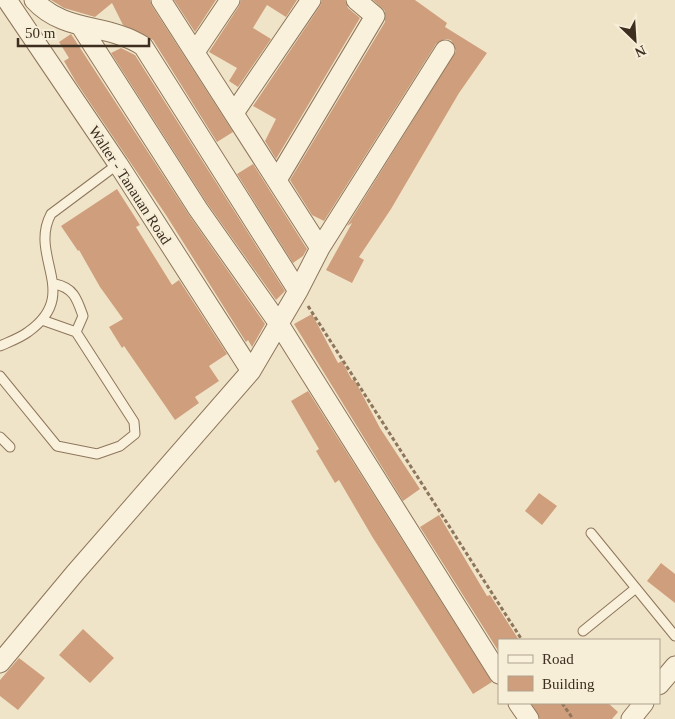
<svg xmlns="http://www.w3.org/2000/svg" width="675" height="719" font-family="Georgia,serif">
<style>
.building{fill:#cf9f7d}
.lines{fill:none;stroke-linecap:round;stroke-linejoin:round}
.service-casing{stroke:#8d765c;stroke-width:11}
.minor-casing{stroke:#8d765c;stroke-width:21}
.path{stroke:#8d765c;stroke-width:3;stroke-dasharray:4 2.5;stroke-linecap:butt}
.service{stroke:#faf1dc;stroke-width:9}
.minor{stroke:#faf1dc;stroke-width:19}
.labels{text-anchor:middle;dominant-baseline:central;stroke-width:5;stroke-linejoin:round;paint-order:stroke}
.street-label{font-size:15px;fill:#3d2e20;stroke:#f7eed8}
</style>
<rect width="100%" height="100%" fill="#f0e4c8"/>
<path class="building" d="M51,0H150L152,6L233,132L217,142L153,40L123,25L112,3L95,17L64,8Z
M174,0H216L195,32Z
M241,0H297L286,17L267,5L253,28L271,39L238,87L229,81L237,68L209,52L239,6Z
M322,0H345L348,8L360,18L276,159L265,141L276,119L253,106L320,6Z
M373,0H415L447,23L445,27L487,53L459,93L391,209L359,257L364,260L352,283L326,270L352,223L347,226L456,51L451,40L445,39L436,44L324,221L312,215L290,180L385,22V11Z
M71,34L189,215L265,324L252,347L248,340L246,342L166,215L76,82L64,61L69,58L59,42Z
M121,48L135,55L285,291L276,300L207,203L111,53Z
M253,164L307,249L303,256L293,263L237,174Z
M117,189L140,225L136,227L172,285L179,280L227,354L209,366L219,381L195,397L199,403L175,420L124,346L122,348L109,327L123,319L100,287L79,250L78,251L61,226Z
M312,314L338,363L342,361L352,380L354,379L380,428L420,489L403,501L294,324Z
M308,391L492,682L473,694L373,538L339,480L335,483L316,451L319,449L291,401Z
M539,493L557,506L542,525L525,511Z
M439,515L487,596L490,595L519,640H499V652L420,527Z
M661,563L675,574V603L647,581Z
M83,629L114,658L90,683L59,655Z
M19,658L45,678L18,710L0,696V680Z
M531,703H608L618,712L612,719H540Z"/>
<g class="lines">
<defs>
<path id="service" d="M55,284C74,288 77,299 83,316L76,332
M0,346C9,342 20,338 28,332C82,294 28,257 51,214L118,164
M0,376L57,446L97,454L120,446L135,434L134,422L76,332L42,320
M0,437L10,447
M591,533L675,636
M583,631L636,588"/>
<path id="minor" d="M7,0L118,164L251,371
M34,0C64,33 108,23 143,46L298,291
M161,0L320,248
M80,25L198,209L279,324L499,674
M195,52L230,0
M234,113L311,0
M277,180L375,16L356,0
M0,663L75,573L251,371L298,291L320,248L445,50
M659,685L675,666
M518,703L529,719
M631,719L644,703"/>
</defs>
<use href="#service" class="service-casing"/>
<use href="#minor" class="minor-casing"/>
<path class="path" d="M308,306L522,640
M562,703L573,719"/>
<use href="#service" class="service"/>
<use href="#minor" class="minor"/>
</g>
<g class="labels">
<g class="street-label">
<text transform="translate(130 185) rotate(57)">Walter - Tanauan Road</text>
</g>
</g>
<rect x="498" y="639" width="162" height="65" fill="#f7eed8" stroke="#ada18e"/>
<rect x="508" y="655" width="25" height="8" fill="#faf1dc" stroke="#ada18e"/>
<text x="542" y="664" font-size="15" fill="#3d2e20">Road</text>
<rect x="508" y="676" width="25" height="15" fill="#cf9f7d" stroke="#ada18e"/>
<text x="542" y="689" font-size="15" fill="#3d2e20">Building</text>
<g transform="translate(635 40) rotate(155)" stroke="#f7eed8" stroke-width="4" paint-order="stroke">
<path d="M0-4L9 19L0 12L-9 19Z" fill="#3d2e20"/>
<text y="-8" font-size="14" font-weight="bold" text-anchor="middle" fill="#3d2e20">N</text>
</g>
<path d="M18 38v8h131v-8" fill="none" stroke="#3d2e20" stroke-width="2.5"/>
<text x="25" y="38" font-size="15" fill="#3d2e20" stroke="#f7eed8" stroke-width="4" paint-order="stroke">50 m</text>
</svg>
